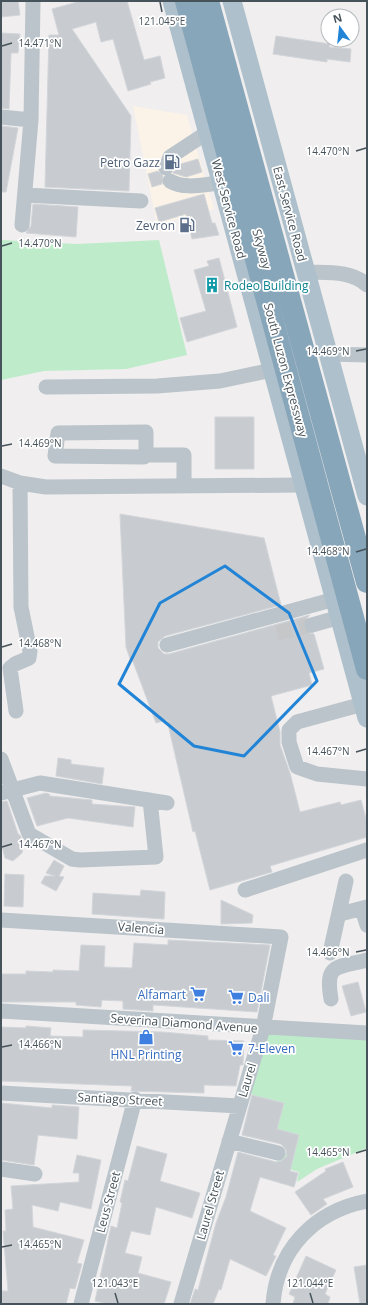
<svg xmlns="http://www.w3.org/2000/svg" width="368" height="1305" font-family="'Open Sans',sans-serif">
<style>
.commercial{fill:#fbf3e7}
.green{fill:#beeccb}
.building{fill:#c8ccd0;stroke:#d2d5d9}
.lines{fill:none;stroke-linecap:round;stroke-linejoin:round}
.minor-tunnel{stroke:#c6c7c9;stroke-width:15;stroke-dasharray:15 8;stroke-linecap:butt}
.minor{stroke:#bac4ca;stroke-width:15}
.major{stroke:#aec0cb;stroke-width:19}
.highway{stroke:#88a6ba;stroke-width:22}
.marked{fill:none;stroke:#2284d6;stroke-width:3;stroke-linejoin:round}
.ticks{fill:none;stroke:#47535a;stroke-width:1.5}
.labels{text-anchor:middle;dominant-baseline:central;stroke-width:3.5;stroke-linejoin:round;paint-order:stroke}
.service-label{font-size:12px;fill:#4e5e75;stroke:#fff;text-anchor:end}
.street-label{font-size:12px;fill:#47535a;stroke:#fff}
.culture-label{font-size:12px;fill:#0d838f;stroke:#fff;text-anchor:start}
.shop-label{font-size:12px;fill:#366cbe;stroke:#fff;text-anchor:start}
.ticks-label{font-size:10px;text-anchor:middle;fill:#47535a;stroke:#fff;stroke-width:3.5;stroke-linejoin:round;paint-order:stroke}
</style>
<rect width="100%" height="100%" fill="#f0eeee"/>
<path class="commercial" d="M133,106L187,115L214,209L157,225Z"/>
<path class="green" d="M1,240L77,244L159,240L187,355L126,369L44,371L1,380Z
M268,1033L367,1038V1148L317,1169L297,1182L299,1172L276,1165L280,1153L294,1156L299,1135L277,1129L284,1103L252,1095L249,1090Z"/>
<path class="building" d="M1,1H18L20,15L1,17Z
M81,1H127L144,60L160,56L165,78L150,82L151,84L128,91L113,39L101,42L96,22L72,29L131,116L129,191L45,187L49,35H59L52,9Z
M1,33L20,34L18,53H11L9,109L1,108Z
M276,36L330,44L329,47L351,49L350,62L327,59V62L273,54Z
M1,126L18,128L6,192H1Z
M198,159L202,172L186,177L173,173L177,165Z
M158,171L163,176L162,184L152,187L148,174Z
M204,194L212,223H215L219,235L192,239L186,214L159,222L155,208Z
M33,204L78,207L76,237L26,233L31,226Z
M219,258L237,327L187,342L180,318L206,311L194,270L209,266L207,261Z
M215,417H254V469H215Z
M120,514L264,538L281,605L165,636L158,642V648L164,654H169L310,615L303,622V627L306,632L314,634L324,669L309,673L312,685L271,696L280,732V745L290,773L300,812L340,802L341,805L361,800L367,822V837L270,866L272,872L210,890L195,831L193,832L167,720L156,723L132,659H130L126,647Z
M58,758L71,760V764L104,768L102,784L56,776Z
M46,793L49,794L50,796L92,800V804L135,807L133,827L68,818L37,826L27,798Z
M7,801L18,834H19L24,842L22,853L13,861L5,858L1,843V802Z
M54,860L64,866L59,876L64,877L56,891L41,883L45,876H55L46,873Z
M5,874L24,875L23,907L4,906Z
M141,890L165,892L164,919L92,914L93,893L140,896Z
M221,900L253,915L252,923L221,924Z
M168,940L270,945L257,1012L153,1005V1011L123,1009V1001L102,1000L101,1007L76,1005V1002H1V974H26V971L53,972V970L79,971L81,945L105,946L104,967L132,968L134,943L168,945Z
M358,982L366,1012L351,1016L342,986Z
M26,1026L51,1028L50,1036L83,1037V1030L162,1032L208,1036V1040L244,1041L243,1062V1065H240L236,1086L204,1085V1093L131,1091L132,1086L1,1081V1027L26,1028Z
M252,1095L284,1103L277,1129L299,1135L290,1171L298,1173L294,1187L260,1177L250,1211L286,1228L273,1255L276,1256L266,1276L230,1259L221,1290L219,1289L213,1304H190L195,1289L198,1290L216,1223L226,1197L238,1152L276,1162L281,1161L287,1156L286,1150L281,1144L242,1135Z
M1,1103L52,1108V1105L79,1107L77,1139L38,1135L34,1165L1,1160Z
M137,1146L167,1154L160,1181L200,1193L192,1218L156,1207L150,1235L131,1231L125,1253L142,1257L138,1273L171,1282L164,1304H108L95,1301L111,1226L117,1228L122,1203L120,1202L125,1180L128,1181Z
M77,1155L101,1160L91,1209L60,1202L58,1211L32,1205L33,1227L84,1240L77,1263L82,1264L75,1289L70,1288L66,1304H2V1291H8L3,1231H6L5,1210L13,1209L11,1186L79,1182V1173H73Z
M343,1162L353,1187L323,1199L327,1204L311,1215L295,1192L326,1171L325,1169Z
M306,1256L336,1270L325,1294L330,1297L328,1304H293L295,1297L289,1294Z
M367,1265V1304H360L354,1267Z"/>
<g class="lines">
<path class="minor-tunnel" d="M277,633L312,625"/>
<path class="minor" d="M1,117L31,120
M166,168L170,157L208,132
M170,181C185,190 205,184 221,183
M25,195L141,201
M22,225L31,120L33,1
M306,272C326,273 351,270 367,285
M329,354L367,355
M46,387L157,386L220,381L272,370
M146,455V432L58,433L55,456L144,457L146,455H184V486
M1,476L20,483L46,487L303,485
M312,625L340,617
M167,645L335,599
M363,704L297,722L289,730V742L297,767L317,774L367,779
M16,711L10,668L15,664L29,658L30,651L21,607L20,483
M1,759L29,834L72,859L80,860L156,857L150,800
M1,793L40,783L167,803
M245,890L367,850
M362,909L367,925
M340,914L367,907
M1,920L281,937L263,1028L181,1304
M330,953L346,881
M331,999C325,963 336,968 367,960
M1,1011L367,1033
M1,1093L239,1106
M229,1141L278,1153
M1,1169L35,1174
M81,1304L135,1099
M273,1304C277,1250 314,1211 367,1201"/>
<path class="major" d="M172,1L367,718
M232,1L367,496"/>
<path class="highway" d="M186,1L367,669
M208,1L367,582"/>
</g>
<path class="marked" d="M225,566L289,613L317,681L244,756L194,746L119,684L160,603Z"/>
<path class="ticks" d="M160,2L162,12M2,46L12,43M356,151L366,148M2,246L12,243M356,351L366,349M2,446L12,444M356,552L366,549M2,647L12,644M356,752L366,749M2,847L12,844M356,952L366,950M2,1047L12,1045M356,1153L366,1150M2,1247L12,1245M115,1293L118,1303M310,1293L313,1303"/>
<defs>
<symbol id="fuel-bare" viewBox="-9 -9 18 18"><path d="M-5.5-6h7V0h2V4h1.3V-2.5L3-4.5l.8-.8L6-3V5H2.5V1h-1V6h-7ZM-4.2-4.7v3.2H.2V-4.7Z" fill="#5c6f8a" stroke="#fff" stroke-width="2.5" paint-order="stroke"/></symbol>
<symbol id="building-bare" viewBox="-9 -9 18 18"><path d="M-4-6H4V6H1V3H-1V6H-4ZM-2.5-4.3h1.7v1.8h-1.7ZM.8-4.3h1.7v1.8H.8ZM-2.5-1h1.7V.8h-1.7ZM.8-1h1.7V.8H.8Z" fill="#0f9aa8" stroke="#fff" stroke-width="2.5" paint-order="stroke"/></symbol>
<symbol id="supermarket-bare" viewBox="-9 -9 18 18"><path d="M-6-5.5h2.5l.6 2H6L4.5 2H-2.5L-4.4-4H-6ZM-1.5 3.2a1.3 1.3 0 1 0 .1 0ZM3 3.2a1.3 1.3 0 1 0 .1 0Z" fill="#3f7fe0" stroke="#fff" stroke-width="2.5" paint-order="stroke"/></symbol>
<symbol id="shop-bare" viewBox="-9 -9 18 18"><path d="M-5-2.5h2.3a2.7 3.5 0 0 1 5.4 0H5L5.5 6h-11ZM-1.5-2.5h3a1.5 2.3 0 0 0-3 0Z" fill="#3f7fe0" stroke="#fff" stroke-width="2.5" paint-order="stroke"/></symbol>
</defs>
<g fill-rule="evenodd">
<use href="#fuel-bare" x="161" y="151" width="22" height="22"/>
<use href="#fuel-bare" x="176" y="214" width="22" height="22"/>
<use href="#building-bare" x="201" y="274" width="22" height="22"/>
<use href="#supermarket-bare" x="187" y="983" width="22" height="22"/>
<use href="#supermarket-bare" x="225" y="986" width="22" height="22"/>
<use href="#shop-bare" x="135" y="1026" width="22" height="22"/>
<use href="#supermarket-bare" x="225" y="1037" width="22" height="22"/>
</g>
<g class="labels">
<g class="service-label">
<text x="160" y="162">Petro Gazz</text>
<text x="175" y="225">Zevron</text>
</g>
<g class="street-label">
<text transform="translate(229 209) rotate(75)">West Service Road</text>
<text transform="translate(290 214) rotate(75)">East Service Road</text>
<text transform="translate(262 249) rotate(75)">Skyway</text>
<text transform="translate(286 370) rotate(75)">South Luzon Expressway</text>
<text transform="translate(141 928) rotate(4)">Valencia</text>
<text transform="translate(184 1023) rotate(4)">Severina Diamond Avenue</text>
<text transform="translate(247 1080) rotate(-73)">Laurel</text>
<text transform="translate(120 1099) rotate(3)">Santiago Street</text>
<text transform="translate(108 1202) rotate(-75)">Leus Street</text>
<text transform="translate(210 1205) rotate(-74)">Laurel Street</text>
</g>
<g class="culture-label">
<text x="224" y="285">Rodeo Building</text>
</g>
<g class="shop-label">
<text x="186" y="994" text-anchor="end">Alfamart</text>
<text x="248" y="997">Dali</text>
<text x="248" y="1048">7-Eleven</text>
<text x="146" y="1054" text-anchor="middle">HNL Printing</text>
</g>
</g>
<g class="ticks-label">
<text x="162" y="25">121.045°E</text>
<text x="40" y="47">14.471°N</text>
<text x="328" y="155">14.470°N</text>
<text x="40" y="247">14.470°N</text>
<text x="328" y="355">14.469°N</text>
<text x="40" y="447">14.469°N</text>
<text x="328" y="555">14.468°N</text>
<text x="40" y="647">14.468°N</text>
<text x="328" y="755">14.467°N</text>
<text x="40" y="848">14.467°N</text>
<text x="328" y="956">14.466°N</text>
<text x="40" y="1048">14.466°N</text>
<text x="328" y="1156">14.465°N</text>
<text x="40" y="1248">14.465°N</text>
<text x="115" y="1287">121.043°E</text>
<text x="310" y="1287">121.044°E</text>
</g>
<rect width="368" height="1305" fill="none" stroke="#47535a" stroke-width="4"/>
<g transform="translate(340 28) rotate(345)"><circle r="19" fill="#ffffff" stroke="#b5babd"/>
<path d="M0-3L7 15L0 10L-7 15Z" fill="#2284d6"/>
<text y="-6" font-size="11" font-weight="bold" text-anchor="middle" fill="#47535a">N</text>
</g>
</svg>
